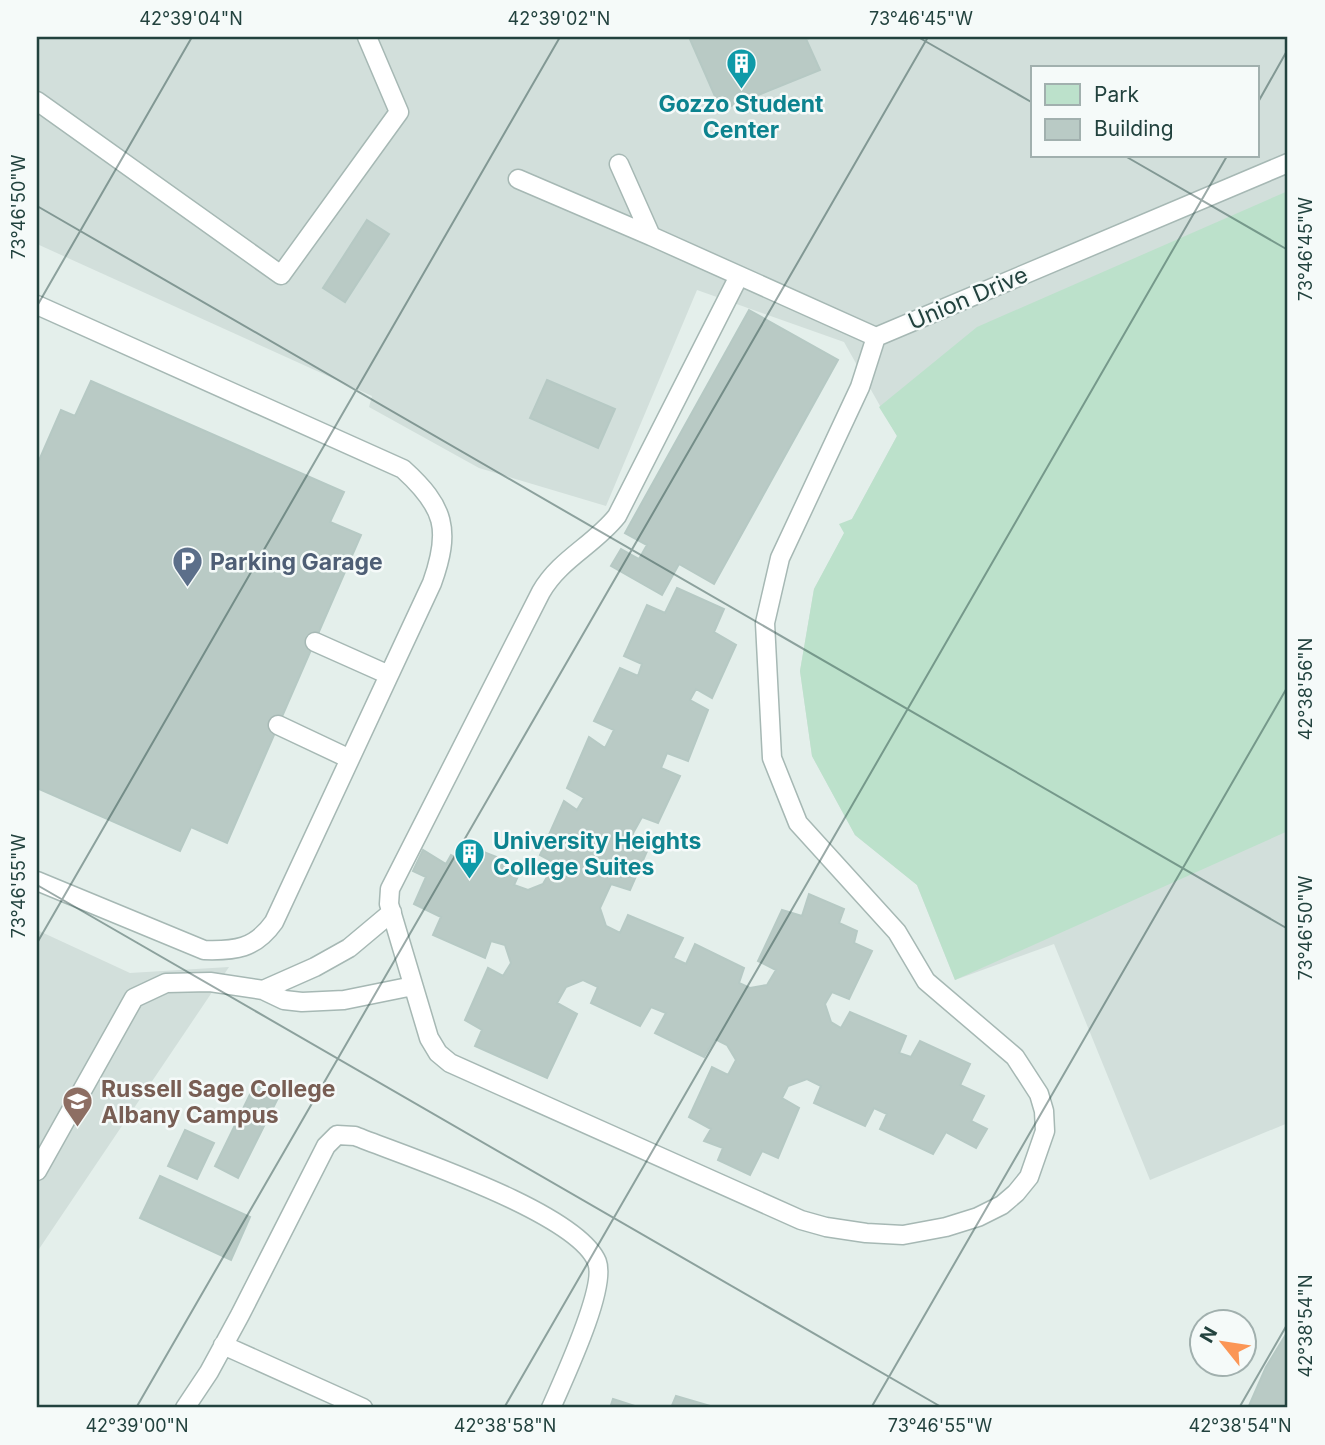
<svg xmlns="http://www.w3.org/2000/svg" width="1325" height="1445" font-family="Inter,sans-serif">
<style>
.built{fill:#d2dfdb;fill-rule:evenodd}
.green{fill:#bce1cb}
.building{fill:#b9cac5;stroke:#b6c9c4;stroke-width:2}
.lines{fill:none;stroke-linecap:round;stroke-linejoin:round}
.lane-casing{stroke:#a6b8b4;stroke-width:21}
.lane{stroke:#fff;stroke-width:18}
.ticks{fill:none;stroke:#22423e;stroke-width:2;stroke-opacity:0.45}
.labels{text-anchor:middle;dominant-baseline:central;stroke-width:5;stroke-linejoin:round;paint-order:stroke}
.culture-label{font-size:23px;font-weight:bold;fill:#0d838f;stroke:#f5faf9}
.street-label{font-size:23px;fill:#22423e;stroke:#f5faf9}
.service-label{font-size:23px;font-weight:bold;fill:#4e5e75;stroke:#f5faf9;text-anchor:start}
.education-label{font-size:23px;font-weight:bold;fill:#785e54;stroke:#f5faf9;text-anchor:start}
.neatline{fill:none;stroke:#22423e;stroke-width:2.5}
.ticks-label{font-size:18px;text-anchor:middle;fill:#22423e}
</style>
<rect width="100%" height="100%" fill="#e4efeb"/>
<path class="built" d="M37,37H1288V1123L1150,1180L1054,944L955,980L917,885L855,835L812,756L800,671L814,589L897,436L844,342L697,290L606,506L479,468L369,407L372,396L37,244ZM1033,68H1257V156H1033Z
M37,930L130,973L229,967L37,1252Z"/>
<path class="green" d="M1288,191V831L955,980L917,885L855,835L812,756L800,671L814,589L844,533L839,524L852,519L897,436L879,407L977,327Z"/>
<path class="building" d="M689,37H814L806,39L820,70L721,110Z
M367,220L389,234L345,302L323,288Z
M749,310L838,360L714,584L679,564L662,595L611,566L621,549L639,559L647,545L625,533Z
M547,380L615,409L598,448L530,418Z
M91,381L344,492L330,522L361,535L227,843L191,827L180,851L37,788V465L61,410L75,416Z
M677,588L724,609L714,632L736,645L712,698L696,689L690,700L708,710L688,761L667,753L661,768L680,776L658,823L642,817L632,835L651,842L630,890L611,884L600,908L606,926L620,933L628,915L683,938L673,958L686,964L695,944L744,968L739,983L750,988L767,985L776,970L758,961L782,910L802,916L809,894L844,909L839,923L857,931L854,943L872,951L849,999L832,992L825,1004L831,1022L841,1028L850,1012L906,1036L899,1053L911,1057L920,1041L970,1064L960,1085L984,1096L971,1121L987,1129L976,1148L946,1132L933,1154L880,1129L887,1114L874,1108L865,1126L814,1103L821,1086L807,1079L788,1086L782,1098L799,1108L778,1158L762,1151L750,1175L718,1160L723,1148L704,1141L711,1129L689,1117L712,1067L728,1075L736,1060L727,1045L715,1039L704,1057L655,1033L666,1013L651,1007L640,1026L591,1003L598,987L583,980L566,987L557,1003L577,1014L547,1078L475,1046L482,1030L465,1020L488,968L503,976L511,963L505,945L491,941L485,958L433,935L441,917L414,904L426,877L413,871L423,850L446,864L451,855L462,861L471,847L522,867L514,885L528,890L543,884L555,863L540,855L564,801L577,810L584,798L567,788L589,737L605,748L614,730L594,721L620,668L638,676L642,664L624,656L647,605L665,613Z
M257,1080L281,1092L238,1178L215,1166Z
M185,1130L214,1143L197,1179L168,1166Z
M160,1176L250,1217L231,1260L140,1218Z
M1288,1331V1408H1248L1266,1367Z
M676,1396L717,1408H671Z
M613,1399L641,1408H610Z"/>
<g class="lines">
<defs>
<path id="lane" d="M37,101L281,275L399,112L367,37
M518,179L651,236L619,164
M651,236L876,337L1288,163
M739,276L617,516C594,545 560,559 541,592L390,889L389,904L429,1038L438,1053L450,1063L801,1220L826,1227L866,1233L903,1235L946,1227L978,1217L1002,1205L1016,1193L1029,1177L1045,1131L1044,1111L1039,1094L1015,1057L926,981L897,932L798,823L772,758L765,623L780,558L860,387L876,337
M37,305L403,469C445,507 451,530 432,583L274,922C255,949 235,951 204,950L37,881
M315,642L389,675
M278,725L350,759
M263,990L315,967L349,948L392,912
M37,1171L134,998L166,983L210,982L263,990L284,1000L302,1002L344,1000L413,986
M223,1345L363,1408
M185,1408L209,1372L240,1315L326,1146L337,1135L355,1136C407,1157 577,1212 597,1262C607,1288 563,1380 551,1408"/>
</defs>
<use href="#lane" class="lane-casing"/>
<use href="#lane" class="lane"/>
</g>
<path class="ticks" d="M918,37L1033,103M1257,104L1288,49M1125,156L1288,250M37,206L1288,929M37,306L192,37M37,885L943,1408M37,943L560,37M136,1408L928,37M504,1408L1227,156M871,1408L1288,686M1239,1408L1288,1323"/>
<defs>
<symbol id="building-pin" viewBox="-11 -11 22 30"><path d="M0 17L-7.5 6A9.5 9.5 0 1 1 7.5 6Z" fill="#0f9aa8" stroke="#f5faf9"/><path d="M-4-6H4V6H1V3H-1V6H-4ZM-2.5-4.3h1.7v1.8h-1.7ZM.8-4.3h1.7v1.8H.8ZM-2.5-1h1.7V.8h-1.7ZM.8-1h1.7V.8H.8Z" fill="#fff"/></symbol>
<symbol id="parking-pin" viewBox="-11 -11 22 30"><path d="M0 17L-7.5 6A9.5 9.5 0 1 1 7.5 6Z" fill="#5c6f8a" stroke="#f5faf9"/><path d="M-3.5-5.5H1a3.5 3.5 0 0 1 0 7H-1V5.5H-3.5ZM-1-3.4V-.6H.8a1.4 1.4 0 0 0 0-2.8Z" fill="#fff"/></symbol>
<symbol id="university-pin" viewBox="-11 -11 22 30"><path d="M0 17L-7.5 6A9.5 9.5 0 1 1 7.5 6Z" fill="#8d6e63" stroke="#f5faf9"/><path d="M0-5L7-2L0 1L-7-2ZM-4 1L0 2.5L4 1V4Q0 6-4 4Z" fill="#fff"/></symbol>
</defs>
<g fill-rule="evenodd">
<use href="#building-pin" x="724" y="46" width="35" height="47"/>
<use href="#parking-pin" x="170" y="544" width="35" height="47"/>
<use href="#building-pin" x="452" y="836" width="35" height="47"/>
<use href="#university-pin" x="60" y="1084" width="35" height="47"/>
</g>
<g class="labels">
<g class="culture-label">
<text x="741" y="104">Gozzo Student<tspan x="741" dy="26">Center</tspan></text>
<text x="493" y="841" text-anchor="start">University Heights<tspan x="493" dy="26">College Suites</tspan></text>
</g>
<g class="street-label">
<text transform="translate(968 298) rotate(-23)">Union Drive</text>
</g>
<g class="service-label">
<text x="210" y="562">Parking Garage</text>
</g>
<g class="education-label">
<text x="101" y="1089">Russell Sage College<tspan x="101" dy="26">Albany Campus</tspan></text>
</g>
</g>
<rect width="1325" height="1445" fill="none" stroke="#f5faf9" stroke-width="77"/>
<rect x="1031" y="66" width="228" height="91" fill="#f5faf9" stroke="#a1b0ae" stroke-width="2"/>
<rect x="1045" y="84" width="35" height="21" fill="#bce1cb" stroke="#a1b0ae" stroke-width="2"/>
<text x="1094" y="102" font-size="21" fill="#22423e">Park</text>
<rect x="1045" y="119" width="35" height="21" fill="#b9cac5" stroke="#a1b0ae" stroke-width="2"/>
<text x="1094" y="136" font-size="21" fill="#22423e">Building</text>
<g transform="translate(1223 1343) rotate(300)"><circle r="33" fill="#f5faf9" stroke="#a1b0ae" stroke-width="2"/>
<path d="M0-5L12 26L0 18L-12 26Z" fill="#fb9656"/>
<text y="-10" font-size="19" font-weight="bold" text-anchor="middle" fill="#22423e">N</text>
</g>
<rect x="38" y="38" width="1248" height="1368" class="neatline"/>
<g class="ticks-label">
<text x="191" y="25">42°39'04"N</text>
<text x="559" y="25">42°39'02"N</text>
<text x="921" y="25">73°46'45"W</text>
<text transform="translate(19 207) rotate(-90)" y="6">73°46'50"W</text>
<text transform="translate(1306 249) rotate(-90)" y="6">73°46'45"W</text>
<text transform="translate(1306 689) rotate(-90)" y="6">42°38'56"N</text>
<text transform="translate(19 886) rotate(-90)" y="6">73°46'55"W</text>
<text transform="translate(1306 928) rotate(-90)" y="6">73°46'50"W</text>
<text transform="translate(1306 1326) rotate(-90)" y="6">42°38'54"N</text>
<text x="137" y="1432">42°39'00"N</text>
<text x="505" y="1432">42°38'58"N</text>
<text x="940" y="1432">73°46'55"W</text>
<text x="1240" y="1432">42°38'54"N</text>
</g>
</svg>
